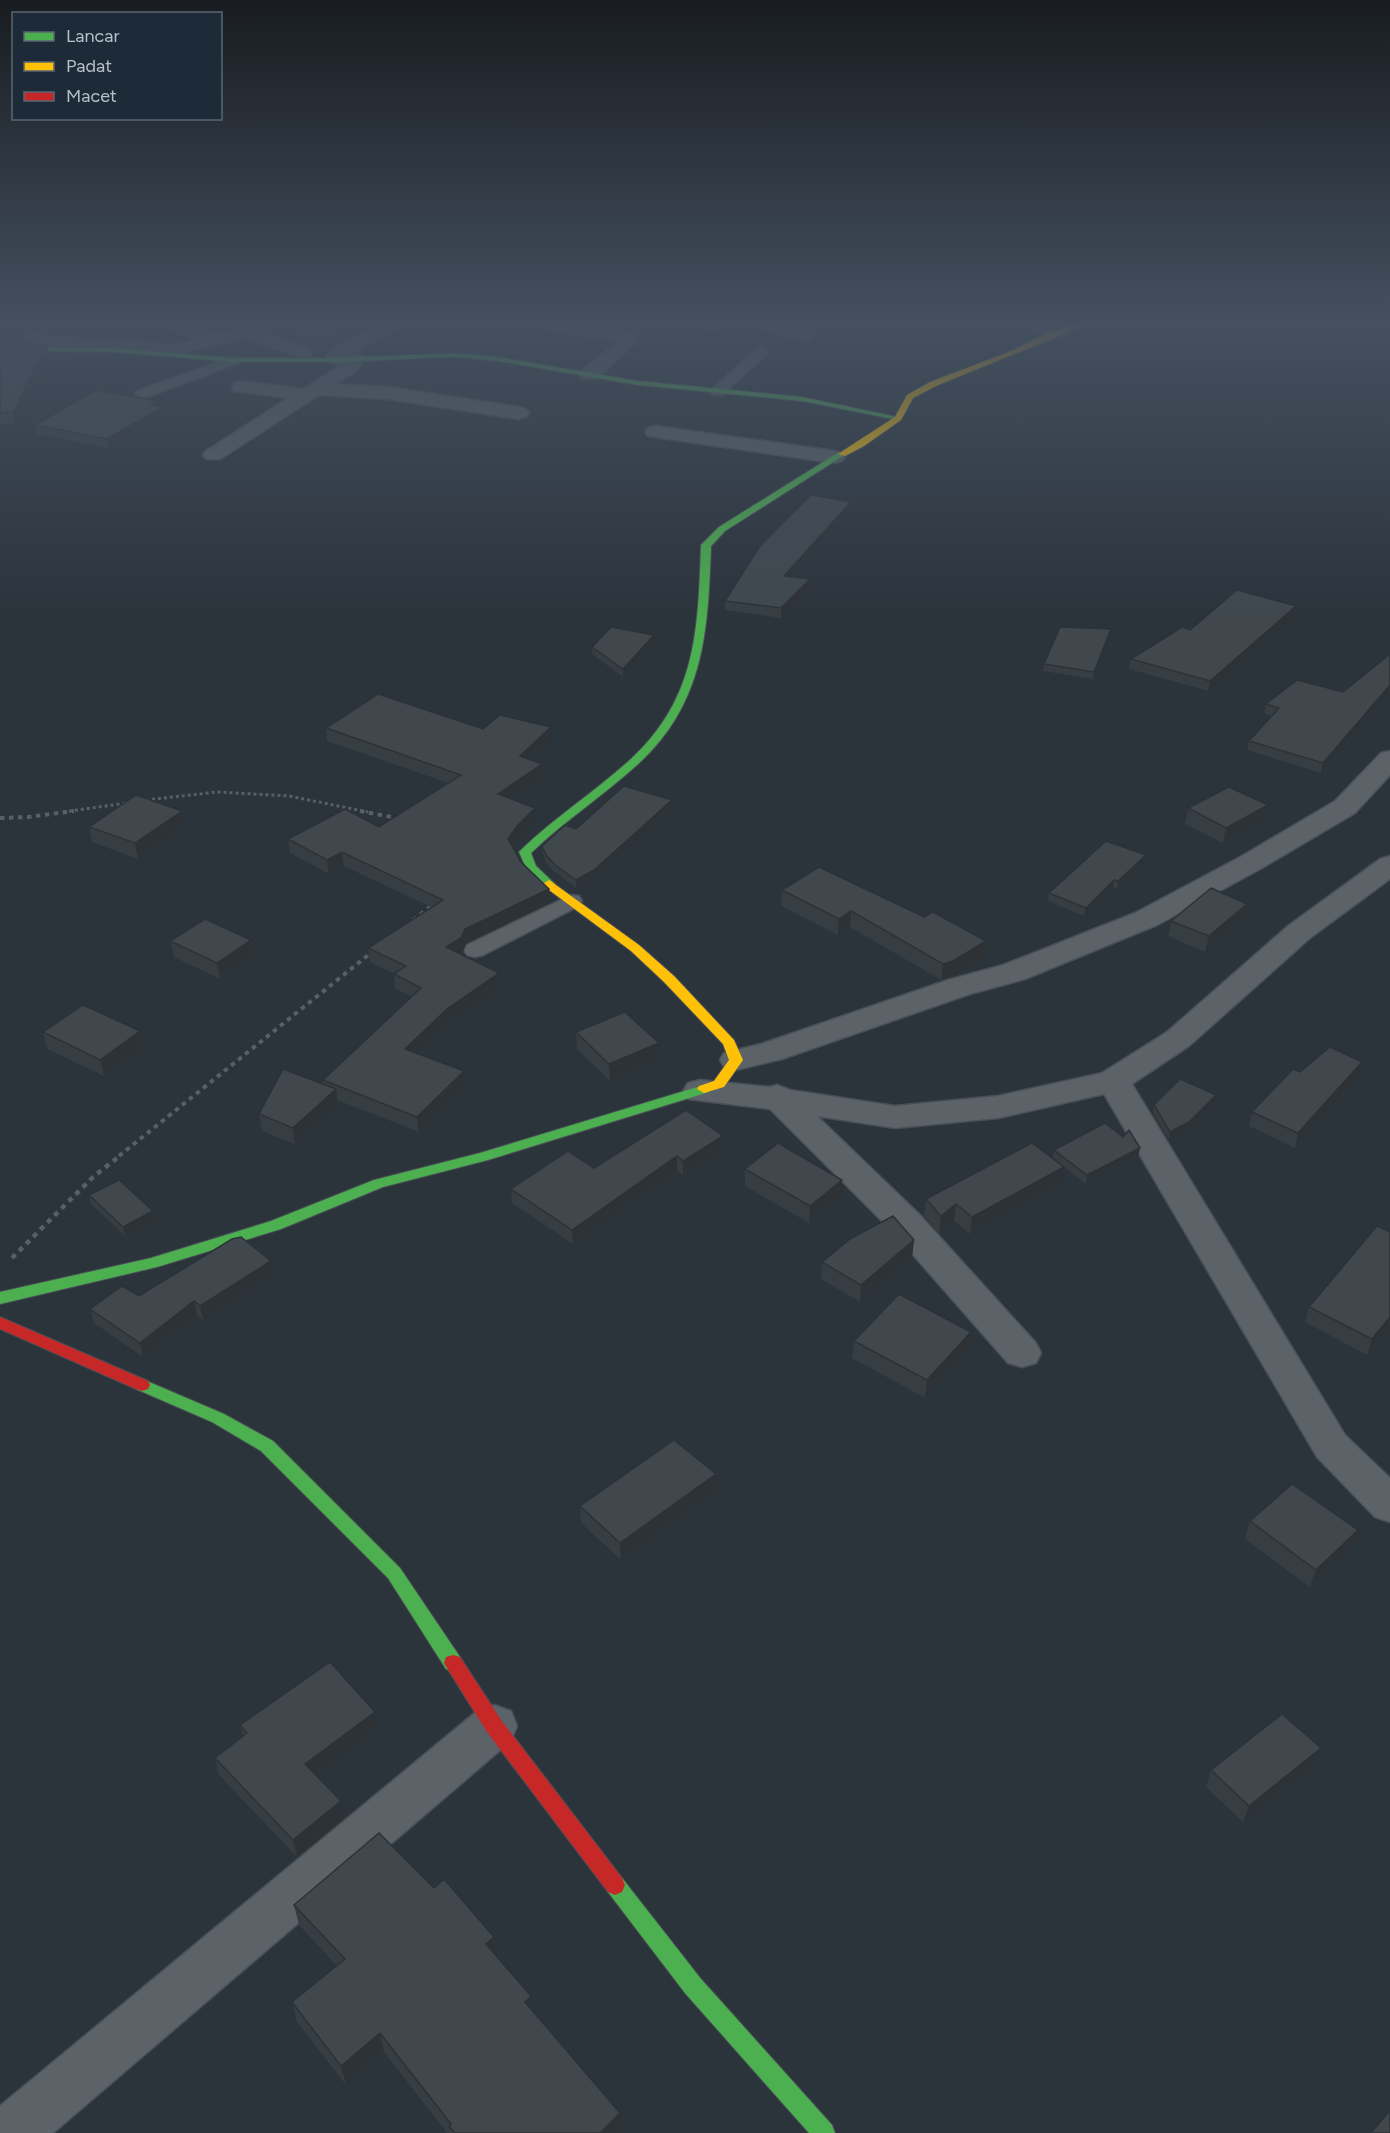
<svg xmlns="http://www.w3.org/2000/svg" width="1390" height="2133" font-family="Figtree,sans-serif">
<style>
.lines{fill:none;stroke-linecap:round;stroke-linejoin:round}
.lane-casing{stroke:#494f55;stroke-width:3}
.street-casing{stroke:#494f55;stroke-width:3}
.fast-casing{stroke:#494f55;stroke-width:2}
.slow-casing{stroke:#494f55;stroke-width:2}
.jam-casing{stroke:#494f55;stroke-width:2}
.path-far2{stroke:#586066;stroke-width:3;stroke-dasharray:3 3;stroke-linecap:butt}
.path-far1{stroke:#586066;stroke-width:4;stroke-dasharray:4.5 4.5;stroke-linecap:butt}
.path{stroke:#586066;stroke-width:4.5;stroke-dasharray:5 5;stroke-linecap:butt}
.lane{fill:#5b6268;fill-rule:evenodd}
.street{fill:#5b6268;fill-rule:evenodd}
.fast{fill:#4caf50;fill-rule:evenodd}
.slow{fill:#ffc107;fill-rule:evenodd}
.jam{fill:#c62828;fill-rule:evenodd}
.wall{fill:#373e43}
.shaded-wall{fill:#2d3237}
.building{fill:#40484e;stroke:#2d3237;stroke-width:1.5}
</style>
<rect width="100%" height="100%" fill="#2b333b"/>
<g class="lines">
<defs>
<path id="lane" d="M762,347L769,351L767,354L722,395H712L710,392L712,389L757,348Z
M234,356L241,360L239,363L147,397L142,398L135,394L137,391Z
M571,895L579,896L582,901L579,906L483,955L475,957L467,955L464,950L467,945Z"/>
<path id="street" d="M155,320H180L218,335L266,320H293L290,324L263,332L309,349L312,353L309,357L303,358L245,338L172,355L116,349L49,347L0,331V321H2L51,337L116,339L172,345L197,340L158,324Z
M384,320H402L403,324L400,328L345,357L346,359L356,354L362,355L365,359L355,372L335,384L388,387L519,407L526,409L529,413L526,417L519,419L388,399L319,395L220,459H206L203,455L206,451L288,398L234,391L232,387L234,383L241,381L303,389L341,365L331,364L326,356L332,349L385,322Z
M511,320H554L630,332L636,333L639,340L596,379H582L580,375L582,371L618,341L520,325L514,324Z
M673,320H737C723,338 694,328 676,324Z
M738,320H767L811,332L814,336L811,340L805,341L741,324Z
M1022,320H1043L1062,334L1059,338H1047Z
M655,426L835,451L842,453L845,457L842,461L835,463L648,436L645,432L648,428Z
M1390,751V775L1355,813L1262,868L1157,925L1025,979L970,994L782,1059L736,1070L724,1067L720,1060L724,1053L761,1044L948,980L1003,965L1135,913L1242,856L1335,801L1381,753Z
M1390,856V879L1310,938L1189,1046L1132,1084L1345,1435L1390,1478V1522L1375,1517L1317,1457L1104,1094L998,1118L895,1128L817,1116L919,1214L1036,1343L1041,1353L1036,1363L1022,1367L1008,1363L893,1232L770,1109L688,1099L683,1091L688,1083L700,1080L770,1087L777,1085L790,1090L895,1106L998,1096L1102,1073L1167,1032L1288,926L1380,859Z
M494,1705L511,1711L517,1726L511,1741L53,2133H0V2106L477,1711Z"/>
<path id="fast" d="M0,347L111,348L234,358H337L455,353L498,357L638,381L802,397L902,418L898,420L802,401L638,385L498,361L455,357L337,362H234L111,352L0,351Z
M839,452L846,454L725,531L711,546C708,630 705,704 637,765C603,796 564,821 531,853L536,866L555,884L549,888L545,887L527,870L519,852L521,850C555,817 596,791 631,759C697,698 698,629 701,545L719,527Z
M704,1085L709,1086L711,1089L709,1092L488,1160L383,1187L281,1229L157,1267L0,1304V1292L151,1258L271,1221L374,1180L480,1153Z
M142,1379L224,1414L273,1441L400,1568L460,1657L462,1663L460,1669L453,1671L446,1669L388,1578L261,1451L212,1422L136,1389L134,1385L136,1381Z
M615,1875L622,1878L701,1979L832,2125L835,2133H809L685,1993L608,1892L605,1885L608,1878Z"/>
<path id="slow" d="M1087,320H1098L936,386L913,398L901,420L864,446L845,456L838,454L895,417L907,395L930,382L1011,351L1050,332Z
M549,880L639,945L674,976L734,1040L743,1060L724,1087L704,1093L697,1089L699,1086L714,1081L729,1060L723,1044L664,982L631,951L545,887L543,884Z"/>
<path id="jam" d="M0,1317L148,1381L150,1385L148,1389L142,1391L136,1389L0,1329Z
M453,1655L460,1657L501,1720L622,1878L625,1885L622,1892L615,1895L608,1892L487,1732L444,1663L446,1657Z"/>
</defs>
<use href="#lane" class="lane-casing"/>
<use href="#street" class="street-casing"/>
<use href="#fast" class="fast-casing"/>
<use href="#slow" class="slow-casing"/>
<use href="#jam" class="jam-casing"/>
<path class="path-far2" d="M146,800L217,792L289,796L368,812
M63,812L127,803"/>
<path class="path-far1" d="M360,811L397,818
M0,818L28,817L74,811
M413,920L433,905
M119,1156L372,952"/>
<path class="path" d="M12,1258L93,1177L121,1155"/>
<use href="#lane" class="lane"/>
<use href="#street" class="street"/>
<use href="#fast" class="fast"/>
<use href="#slow" class="slow"/>
<use href="#jam" class="jam"/>
</g>
<path class="wall" d="M16,320H156L157,326L98,336L51,335L17,323Z
M296,320H371V326L331,347L327,352H314L310,347L291,340L290,332Z
M0,324L24,332L26,342H0Z
M0,345L49,357L15,423L0,424Z
M160,407L164,416L109,448L37,434L35,425Z
M851,502V511L791,577L810,589L781,618L725,610V601Z
M1294,616L1208,691L1129,669L1131,659L1190,630Z
M1111,629L1110,636L1093,679L1043,671L1044,664Z
M654,643L623,677L592,654V647Z
M1390,654V691L1321,773L1247,750L1249,741L1272,716L1264,713L1266,704L1343,692Z
M326,728L483,729L552,740L531,760L542,764L543,777L511,799L535,808L536,821L517,840L513,847L521,862L550,903L466,943L463,952L460,954L499,973L500,988L448,1023L417,1054L464,1071L466,1086L419,1132L337,1100L338,1106L295,1144L262,1131L259,1114L323,1084V1080L412,997L395,988L394,974L370,962L368,948L431,907L344,866L329,874L290,853L288,839L379,827L448,783L327,741Z
M672,800V807L594,878L576,888L555,872L546,863L543,854L542,846L576,829Z
M1188,808L1265,821L1223,843L1185,824Z
M182,811L184,826L138,859L92,842L89,827Z
M1144,863L1117,889L1113,888L1084,916L1048,901L1049,893Z
M782,890L924,917L986,941L984,958L951,977L941,980L850,927L838,935L781,906Z
M1244,920L1205,952L1168,936L1171,921Z
M251,940L254,956L220,979L174,957L170,941Z
M140,1031L143,1048L104,1076L47,1049L43,1032Z
M576,1032L659,1060L610,1081L577,1049Z
M1300,1072L1358,1077L1295,1148L1249,1126L1252,1112Z
M1214,1103L1188,1130L1169,1140L1153,1113L1154,1105Z
M723,1136V1150L683,1175L677,1171L573,1244L512,1203L511,1189Z
M1123,1137L1140,1148L1138,1156L1086,1184L1053,1159L1054,1150Z
M745,1169L841,1196L809,1223L745,1186Z
M1062,1184L970,1234L954,1221L939,1233L924,1216L926,1199Z
M89,1195L153,1211L155,1219L125,1236L91,1204Z
M1390,1232V1326L1367,1355L1305,1322L1309,1307Z
M914,1240L912,1257L860,1302L821,1279L822,1262Z
M271,1261L274,1275L203,1320L197,1315L143,1357L94,1323L90,1309Z
M854,1341L969,1349L925,1398L852,1358Z
M716,1492L621,1560L581,1523L580,1506Z
M1250,1521L1358,1530L1352,1547L1310,1587L1245,1539Z
M375,1712L378,1729L316,1775L344,1818L297,1857L219,1775L215,1758L243,1736L240,1725Z
M1315,1765L1243,1822L1206,1787L1211,1770Z
M294,1905L497,1957L531,1996L533,2012L622,2132L621,2133H447L384,2052L346,2085L297,2022L292,2002L337,1966L299,1925Z"/>
<path class="shaded-wall" d="M156,320L157,326L98,336L97,330Z
M367,320H371V326L331,347L327,352L326,343L330,339Z
M47,346L49,357L15,423L13,412Z
M159,401L160,409L163,407L164,416L109,448L107,439L151,405Z
M851,502V511L784,585V576Z
M810,579V589L781,618V608Z
M1296,606L1294,616L1208,691L1210,681Z
M1111,629L1110,636L1093,679L1094,672Z
M654,635V643L623,677V669Z
M1390,685V691L1321,773L1323,763Z
M551,727L552,740L521,769L520,756Z
M542,764L543,777L499,807L498,794Z
M672,800V807L594,878L576,888V880Z
M1268,805L1265,821L1223,843L1226,828Z
M535,808L536,821L517,840L509,853L508,839L517,826Z
M182,811L184,826L138,859L135,843Z
M342,852L344,866L329,874L327,860Z
M1146,855L1144,863L1117,889L1118,881Z
M1114,880L1113,888L1084,916L1086,908Z
M549,889L550,903L466,943L463,952L448,961L446,947L465,929Z
M1247,904L1244,920L1205,952L1209,936Z
M851,911L850,927L838,935L839,919Z
M251,940L254,956L220,979L217,963Z
M986,941L984,958L951,977L941,980L943,964Z
M499,973L500,988L448,1023L407,1064L405,1049L447,1009Z
M140,1031L143,1048L104,1076L100,1060Z
M659,1043V1060L610,1081L609,1064Z
M1362,1062L1358,1077L1295,1148L1298,1133Z
M464,1071L466,1086L419,1132L417,1117Z
M336,1089L338,1106L295,1144L293,1128Z
M1216,1095L1214,1103L1188,1130L1169,1140L1170,1132Z
M723,1136V1150L683,1175V1161Z
M1140,1148L1138,1156L1086,1184L1087,1175Z
M677,1156V1171L573,1244L572,1230Z
M1064,1167L1062,1184L970,1234L972,1217Z
M842,1180L841,1196L809,1223L810,1206Z
M956,1204L954,1221L939,1233L941,1216Z
M153,1211L155,1219L125,1236L123,1227Z
M914,1240L912,1257L860,1302L861,1285Z
M271,1261L274,1275L203,1320L200,1306Z
M194,1301L197,1315L143,1357L140,1343Z
M1390,1317V1326L1367,1355L1372,1339Z
M971,1332L969,1349L925,1398L927,1380Z
M716,1474V1492L621,1560L620,1543Z
M1358,1530L1352,1547L1310,1587L1316,1570Z
M375,1712L378,1729L309,1781L305,1764Z
M1321,1748L1315,1765L1243,1822L1249,1806Z
M341,1801L344,1818L297,1857L293,1840Z
M494,1937L497,1957L486,1944Z
M531,1996L533,2016L525,2002Z
M380,2033L384,2052L346,2085L341,2066Z
M620,2113L622,2132L621,2133H600Z"/>
<path class="building" d="M23,320H155L97,330L50,329Z
M296,320H367L330,339L326,343H313L309,339L290,332Z
M0,324L24,332H0Z
M0,345L47,346L13,412L0,413Z
M96,390L159,401L151,405L163,407L107,439L35,425Z
M811,495L851,502L784,576L810,579L781,608L725,601L760,546Z
M1237,590L1296,606L1210,681L1131,659L1182,627L1190,630Z
M611,627L654,635L623,669L592,647Z
M1060,627L1111,629L1094,672L1044,664Z
M1390,654V685L1323,763L1249,741L1279,708L1266,704L1297,680L1343,692Z
M378,694L483,729L500,715L551,727L520,756L542,764L498,794L535,808L517,826L508,839L521,862L549,889L465,929L461,938L446,947L499,973L447,1009L405,1049L464,1071L417,1117L323,1080L421,988L394,974L406,966L368,948L443,900L342,852L327,860L288,839L345,809L379,827L461,775L326,728Z
M624,786L672,800L594,870L576,880L554,864L546,855L542,846L565,825L576,829Z
M1229,787L1268,805L1226,828L1188,808Z
M136,795L182,811L135,843L89,827Z
M1106,841L1146,855L1118,881L1114,880L1086,908L1049,893Z
M819,867L924,917L933,912L986,941L953,961L943,964L851,911L839,919L782,890Z
M1211,888L1247,904L1209,936L1171,921Z
M205,919L251,940L217,963L170,941Z
M83,1005L140,1031L100,1060L43,1032Z
M625,1012L659,1043L609,1064L576,1032Z
M1330,1047L1362,1062L1298,1133L1252,1112L1293,1069L1300,1072Z
M283,1069L336,1089L293,1128L259,1114Z
M1180,1079L1216,1095L1189,1122L1170,1132L1154,1105Z
M686,1110L723,1136L683,1161L677,1156L572,1230L511,1189L568,1151L594,1168Z
M1105,1123L1123,1137L1129,1130L1140,1148L1087,1175L1054,1150Z
M778,1143L842,1180L810,1206L745,1169Z
M1032,1143L1064,1167L972,1217L956,1204L941,1216L926,1199Z
M119,1180L153,1211L123,1227L89,1195Z
M893,1216L914,1240L861,1285L822,1262L850,1239Z
M1377,1226L1390,1232V1317L1372,1339L1309,1307Z
M241,1237L271,1261L200,1306L194,1301L140,1343L90,1309L122,1286L139,1296L232,1239Z
M899,1294L971,1332L927,1380L854,1341Z
M674,1440L716,1474L620,1543L580,1506Z
M1292,1484L1358,1530L1316,1570L1250,1521Z
M330,1662L375,1712L305,1764L341,1801L293,1840L215,1758L247,1733L240,1725Z
M1282,1714L1321,1748L1249,1806L1211,1770Z
M379,1833L434,1888L444,1879L494,1937L486,1944L531,1996L525,2002L620,2113L600,2133H455L449,2126L451,2124L380,2033L341,2066L292,2002L345,1959L294,1905Z
M1390,2110V2133H1371Z"/>
<linearGradient id="sky" x2="0" y2="1"><stop stop-color="#181c20"/><stop offset="0.52" stop-color="#445060"/><stop offset="1" stop-color="#445060" stop-opacity="0"/></linearGradient>
<rect width="1390" height="619" fill="url(#sky)"/>
<rect x="12" y="12" width="210" height="108" fill="#1d2a37" stroke="#5a6673" stroke-width="1.5"/>
<rect x="24" y="32" width="30" height="9" fill="#4caf50" stroke="#5a6673" stroke-width="1.5"/>
<text x="66" y="42" font-size="18" fill="#b5c0cc">Lancar</text>
<rect x="24" y="62" width="30" height="9" fill="#ffc107" stroke="#5a6673" stroke-width="1.5"/>
<text x="66" y="72" font-size="18" fill="#b5c0cc">Padat</text>
<rect x="24" y="92" width="30" height="9" fill="#c62828" stroke="#5a6673" stroke-width="1.5"/>
<text x="66" y="102" font-size="18" fill="#b5c0cc">Macet</text>
</svg>
